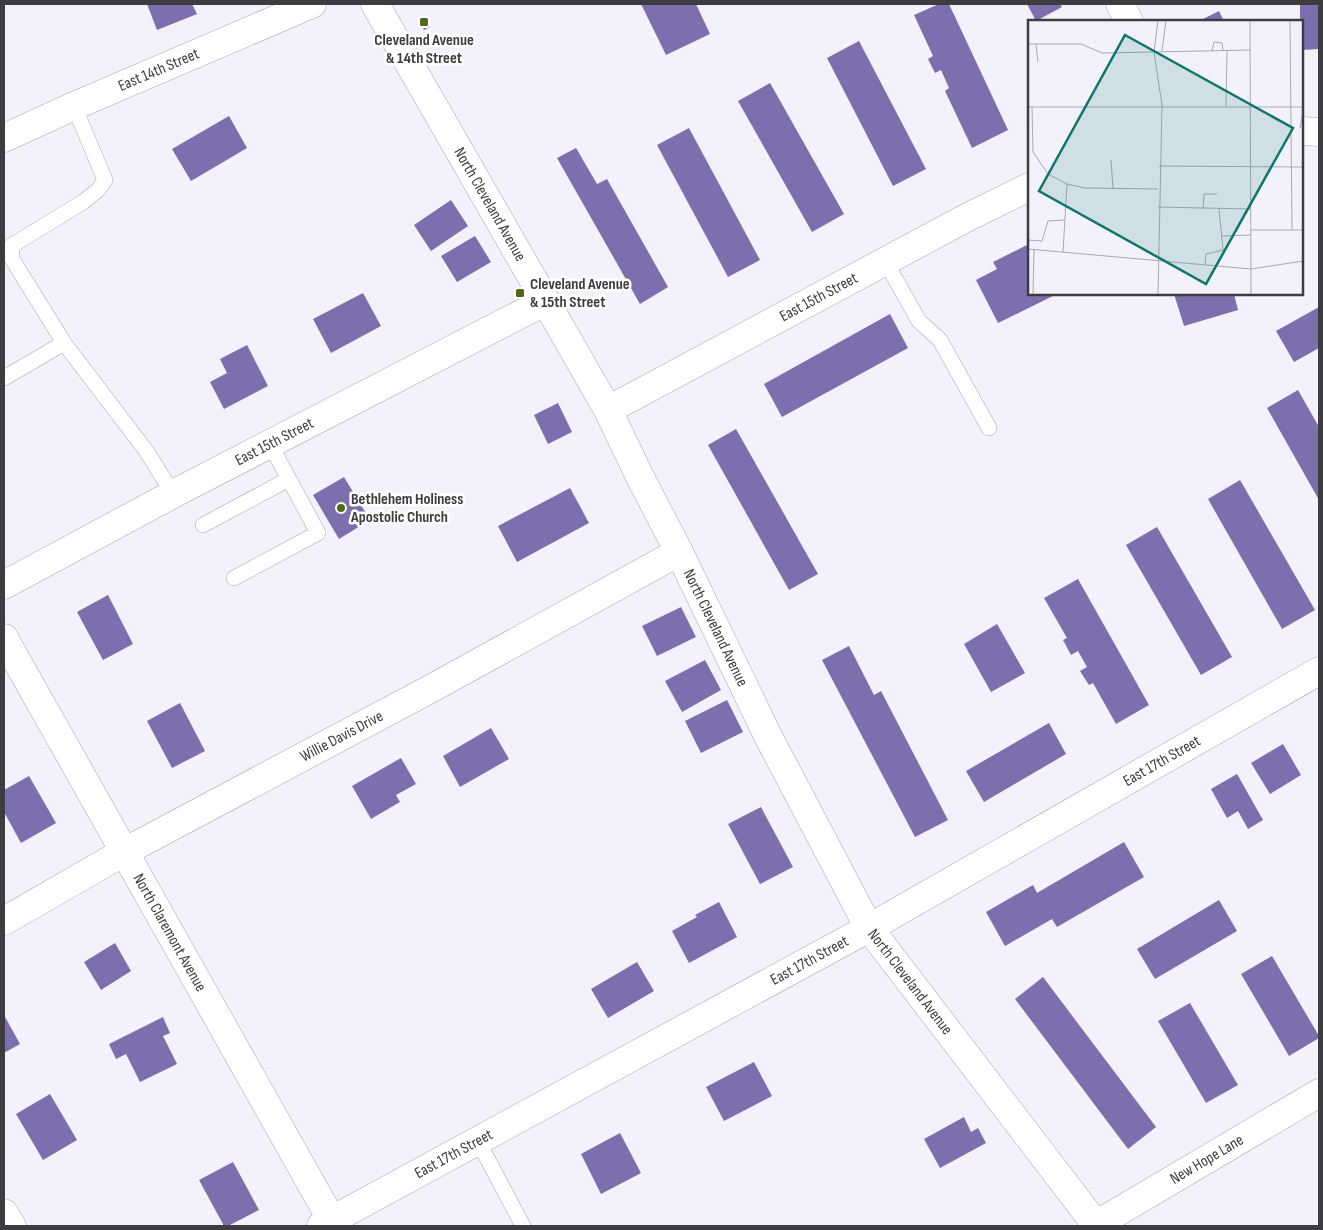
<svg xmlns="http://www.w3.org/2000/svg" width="1323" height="1230" font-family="'Sofia Sans Condensed',sans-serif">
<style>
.building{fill:#7d6fad}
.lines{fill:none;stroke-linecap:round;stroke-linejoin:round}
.lane-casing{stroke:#a6a5ae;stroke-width:16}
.street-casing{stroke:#a6a5ae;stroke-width:29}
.secondary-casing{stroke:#a6a5ae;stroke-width:29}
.lane{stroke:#fff;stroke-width:15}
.street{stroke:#fff;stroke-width:28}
.secondary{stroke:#fff;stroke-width:28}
.poi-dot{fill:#4d681b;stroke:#fff;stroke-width:2}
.labels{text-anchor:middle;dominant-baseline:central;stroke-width:5;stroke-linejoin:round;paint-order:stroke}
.poi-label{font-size:16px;font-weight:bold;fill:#3d3c40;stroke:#fff;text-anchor:start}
.street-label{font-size:16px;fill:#3d3c40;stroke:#fff}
.inset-road{fill:none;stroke:#aaa9b0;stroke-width:1}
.view{fill:#0f766e;fill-opacity:0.15;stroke:#0f766e;stroke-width:2.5}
.inset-edge{fill:none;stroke:#3d3c40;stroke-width:2.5}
</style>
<rect width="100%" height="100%" fill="#f3f1fb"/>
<path class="building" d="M147,4H192L197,14L157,30Z
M641,4H696L710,34L666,55Z
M939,4H949L1008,130L972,148L945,91L949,88L941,70L935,73L928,59L933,56L914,15Z
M1027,4H1060L1062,7L1036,21Z
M1300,4H1319V49L1302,50V21H1300Z
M1219,11L1224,21H1199Z
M425,16L430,27L424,30L419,19Z
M859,41L926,169L893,186L827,58Z
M770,83L844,214L812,232L738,101Z
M229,116L247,148L191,181L172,149Z
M689,128L760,260L728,277L657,145Z
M576,148L597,184L607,179L668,287L640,304L557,158Z
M451,200L468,226L431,251L414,225Z
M475,236L491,262L457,282L441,256Z
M1029,244V294H1057L998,323L976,280L997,269L993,262Z
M363,293L381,326L331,353L313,319Z
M1174,294H1234L1238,310L1184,326Z
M1319,307V348L1294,362L1276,331Z
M890,314L908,348L782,417L764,384Z
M247,345L268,386L224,409L210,382L227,373L220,359Z
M1298,390L1319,427V500L1267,408Z
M558,403L572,432L548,444L534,415Z
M736,429L818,574L789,590L708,445Z
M344,477L370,520L339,539L313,495Z
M1240,480L1315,610L1282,629L1208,499Z
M570,488L589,523L517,562L498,526Z
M1157,527L1232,657L1201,675L1126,545Z
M1078,579L1149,705L1116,724L1093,683L1089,685L1080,671L1087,667L1078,651L1071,655L1063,640L1067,638L1044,598Z
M108,595L133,644L103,660L77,612Z
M681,607L696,637L657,656L642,626Z
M997,624L1025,673L991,692L964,644Z
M849,646L874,695L881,691L948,820L915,837L822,660Z
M705,660L721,690L682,712L665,681Z
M727,700L743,732L701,753L685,721Z
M180,703L205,751L172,768L147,721Z
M1049,723L1066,754L984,802L966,771Z
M491,728L509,759L460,787L443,756Z
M1283,744L1301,775L1270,794L1251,763Z
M401,758L416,784L396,795L400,802L371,819L352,786Z
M1237,774L1263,820L1248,829L1238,811L1227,818L1211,789Z
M29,776L56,823L21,843L4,812V790Z
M761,807L793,867L760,884L728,824Z
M1124,842L1144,877L1057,927L1052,919L1005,946L986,912L1033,885L1037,893Z
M1219,900L1237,931L1155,979L1137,949Z
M719,902L737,937L689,963L672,931L697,917L695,915Z
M115,943L131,971L101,990L84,962Z
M1272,956L1319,1036V1038L1289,1056L1241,974Z
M637,962L654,991L608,1018L591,989Z
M1043,977L1156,1127L1128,1149L1015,999Z
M1190,1003L1238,1085L1206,1103L1158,1021Z
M4,1015L20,1044L4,1053Z
M163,1017L170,1033L163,1036L177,1064L140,1082L126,1054L116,1059L109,1044Z
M754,1062L772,1096L724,1121L706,1087Z
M50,1094L77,1140L43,1160L16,1114Z
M964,1117L971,1132L978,1128L986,1143L940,1168L924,1139Z
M620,1133L641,1173L601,1194L581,1154Z
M233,1162L259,1210L228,1226H224L199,1180Z"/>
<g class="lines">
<defs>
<path id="lane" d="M74,106L105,180L98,190L83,202L11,246L12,259L64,343L147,452L173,494
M885,261L919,321L940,340L989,428
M4,378L64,343
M203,525L289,479
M234,578L318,533L270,444
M478,1141L523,1226"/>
<g id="street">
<path d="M1120,4L1129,21"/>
<path d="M1302,131L1319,132"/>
<path id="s1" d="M608,410L966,218L1029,187"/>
<path id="s2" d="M4,585L173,494L546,301"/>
<path id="s3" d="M4,638L335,1226"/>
<path id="s4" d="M4,921L124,852L434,687L679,552"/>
<path d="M4,1213L12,1226"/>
<path id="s5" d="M321,1226L869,928L1319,671"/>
<path id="s6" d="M1094,1226L1319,1093"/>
</g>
<g id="secondary">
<path id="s7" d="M375,4L608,410L639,475L679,552L769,738L869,928L1097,1226"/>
<path id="s8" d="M4,138L74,106L312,4"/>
</g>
</defs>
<use href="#lane" class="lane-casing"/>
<use href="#street" class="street-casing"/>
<use href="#secondary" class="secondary-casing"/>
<use href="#lane" class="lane"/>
<use href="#street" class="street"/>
<use href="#secondary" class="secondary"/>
</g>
<g class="poi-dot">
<rect x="419" y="17" width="10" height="10" rx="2.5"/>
<rect x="515" y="288" width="10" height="10" rx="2.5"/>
<circle cx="341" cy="508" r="5"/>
</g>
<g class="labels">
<g class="poi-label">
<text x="424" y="40" text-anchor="middle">Cleveland Avenue<tspan x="424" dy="18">&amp; 14th Street</tspan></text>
<text x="530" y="284">Cleveland Avenue<tspan x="530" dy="18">&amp; 15th Street</tspan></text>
<text x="351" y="499">Bethlehem Holiness<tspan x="351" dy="18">Apostolic Church</tspan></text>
</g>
<g class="street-label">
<text stroke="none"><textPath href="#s8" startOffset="169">East 14th Street</textPath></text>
<text stroke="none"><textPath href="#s7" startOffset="231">North Cleveland Avenue</textPath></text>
<text stroke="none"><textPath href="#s1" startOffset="239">East 15th Street</textPath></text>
<text stroke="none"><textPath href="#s2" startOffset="306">East 15th Street</textPath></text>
<text stroke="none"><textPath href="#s7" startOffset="711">North Cleveland Avenue</textPath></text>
<text stroke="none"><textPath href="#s4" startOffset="385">Willie Davis Drive</textPath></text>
<text stroke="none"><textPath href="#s5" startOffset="961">East 17th Street</textPath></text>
<text stroke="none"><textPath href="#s3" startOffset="338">North Claremont Avenue</textPath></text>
<text stroke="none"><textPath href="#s5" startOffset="556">East 17th Street</textPath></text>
<text stroke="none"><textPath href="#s7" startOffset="1116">North Cleveland Avenue</textPath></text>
<text stroke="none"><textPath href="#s5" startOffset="151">East 17th Street</textPath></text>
<text stroke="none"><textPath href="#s6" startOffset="131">New Hope Lane</textPath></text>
</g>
</g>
<g transform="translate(1028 20)">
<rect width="275" height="275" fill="#f3f1fb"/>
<path class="inset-road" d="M62,0H91M222,0L223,275M262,0L264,210M0,24H53L74,33L222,30M8,24L10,42M134,31L138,0M184,31L186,22L194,23L195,30M198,86L199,30M0,87H275M4,87L5,132L20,154L39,164L57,168L130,169M272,108L275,92M83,140L85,169M131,146L275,147M130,187L223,189M175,189L176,174H189M223,210H275M194,216L223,215M0,220L14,221L20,201L36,200M0,229L223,249L275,241M35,232L39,164M177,245L178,234L195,230L191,189M5,275L6,229M130,275L134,85L126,32L130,0"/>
<path class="view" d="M97,15L265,108L178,264L11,171Z"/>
<rect width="275" height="275" class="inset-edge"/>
</g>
<rect width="1323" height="1230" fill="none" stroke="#3d3c40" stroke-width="10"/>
</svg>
